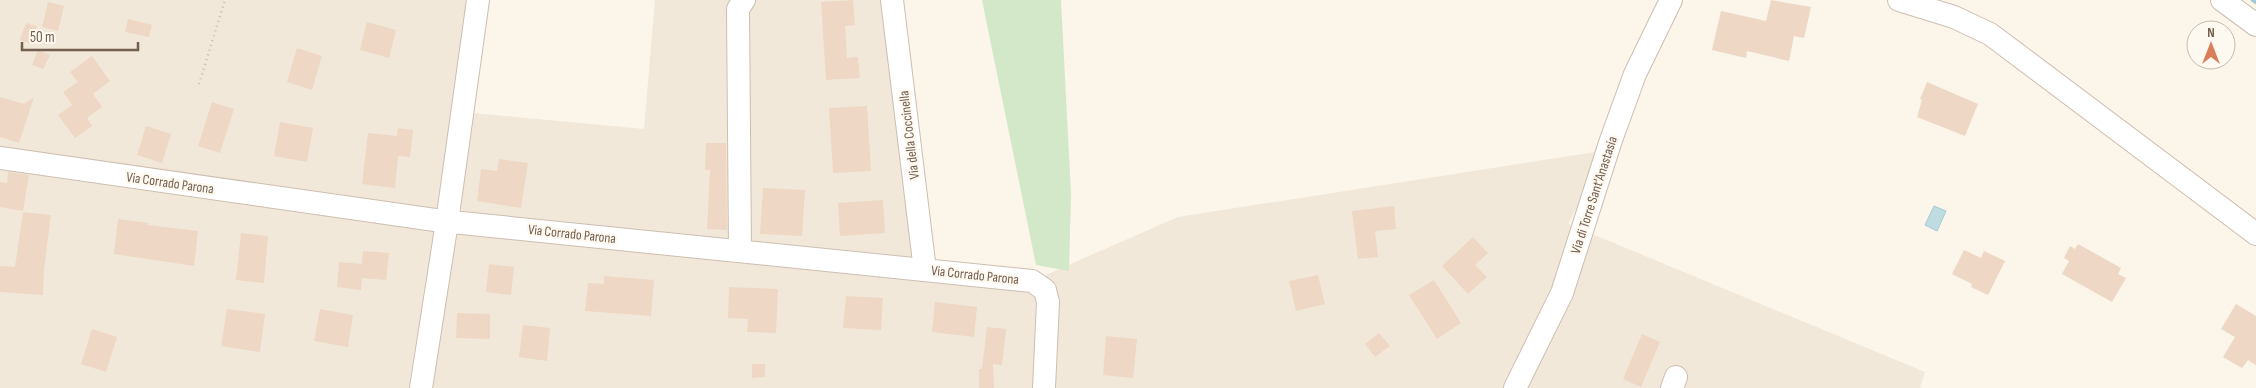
<svg xmlns="http://www.w3.org/2000/svg" width="2256" height="388" font-family="'Sofia Sans Condensed',sans-serif">
<style>
.residential{fill:#f2e8d9}
.green{fill:#d3e8c9}
.water{fill:#bfdce3;stroke:#a6cad4}
.lines{fill:none;stroke-linecap:round;stroke-linejoin:round}
.stream{stroke:#a6cad4;stroke-width:4.5}
.building{fill:#eed7c4}
.minor-casing{stroke:#ccbeb0;stroke-width:24}
.path{stroke:#d3baa6;stroke-width:2.5;stroke-dasharray:1 4;stroke-linecap:butt}
.minor{stroke:#fff;stroke-width:22}
.labels{text-anchor:middle;dominant-baseline:central;stroke-width:4.5;stroke-linejoin:round;paint-order:stroke}
.street-label{font-size:14px;fill:#735e4f;stroke:#fef9f0}
</style>
<rect width="100%" height="100%" fill="#fbf5ea"/>
<path class="residential" d="M0,0H478L462,112L644,129L655,0H892L925,270L1032,281L1178,217L1608,150L1568,224L1925,372L1920,388H0Z"/>
<path class="green" d="M982,0H1061L1071,194L1069,271L1036,265Z"/>
<path class="water" d="M1934,206L1946,211L1937,231L1925,225Z"/>
<g class="lines">
<path class="stream" d="M2253,0L2256,2"/>
</g>
<path class="building" d="M853,0L855,25L845,26L847,58L858,57L860,78L826,80L821,2Z
M1771,0L1811,7L1804,38L1794,36L1789,61L1747,51L1746,58L1712,50L1721,11L1766,21Z
M48,2L64,6L58,31L42,27Z
M128,19L152,25L149,37L125,32Z
M367,22L396,30L389,58L360,50Z
M26,23L37,26L32,44L20,40Z
M297,48L322,56L312,90L287,82Z
M38,50L50,55L43,69L32,65Z
M92,56L110,81L93,94L102,107L87,118L92,126L75,138L58,115L72,105L63,92L78,82L70,72Z
M1927,82L1978,104L1965,136L1917,117L1922,100L1920,99Z
M0,97L24,104L34,97L19,143L0,137Z
M212,102L234,109L220,153L198,146Z
M867,106L871,171L833,173L829,108Z
M280,122L313,128L307,162L274,156Z
M146,126L171,134L162,163L137,155Z
M398,128L413,130L410,157L398,156L395,188L362,184L368,133L397,136Z
M706,143H726L727,230L707,229L710,170H705Z
M499,159L528,163L521,208L477,201L481,169L497,171Z
M8,172L29,175L23,211L0,207V182L7,183Z
M763,188L805,190L802,236L760,234Z
M883,200L885,233L840,236L838,203Z
M1394,206L1396,229L1375,231L1378,257L1358,259L1352,211Z
M23,212L51,215L44,269L43,295L0,292V266L15,267Z
M118,219L148,223V225L198,231L194,266L114,254Z
M241,233L268,236L264,283L236,280Z
M1473,237L1488,253L1475,265L1487,277L1468,294L1442,266Z
M2078,244L2121,268L2118,274L2126,278L2112,302L2062,274L2069,261L2064,258L2070,246L2075,249Z
M1964,250L1981,258L1984,251L2005,261L1988,295L1971,287L1972,284L1952,274Z
M363,251L389,253L386,280L362,278L361,290L337,287L339,262L362,264Z
M489,264L514,267L511,295L486,292Z
M1318,275L1325,304L1296,311L1289,281Z
M604,276L654,280L651,316L585,311L588,283L604,284Z
M1434,280L1461,323L1437,339L1409,295Z
M729,287L778,289L776,333L747,332L748,319L728,318Z
M846,296L883,298L881,330L843,328Z
M935,302L977,307L974,337L932,332Z
M2236,304L2256,316V365L2248,360L2242,368L2223,357L2235,337L2221,329Z
M227,309L265,314L260,352L221,346Z
M320,309L353,315L348,347L314,341Z
M457,313L490,314V339L456,338Z
M523,325L550,328L547,361L519,357Z
M987,327L1006,329L1002,365L993,364L994,388H979V369H982Z
M92,329L117,337L106,372L81,364Z
M1379,333L1390,346L1375,357L1365,344Z
M1642,334L1660,342L1641,387L1623,379Z
M1106,336L1137,339L1133,378L1103,375Z
M752,364H765V377L752,378Z"/>
<g class="lines">
<defs>
<path id="minor" d="M892,0L925,270
M1899,0L1954,17L1990,34L2256,234
M2222,0L2256,25
M0,158L442,221L1032,281L1045,290L1048,302L1044,388
M740,251L738,9L744,0
M421,388L447,222L478,0
M1515,388L1562,293L1611,140L1635,74L1671,0
M1672,388L1676,377"/>
</defs>
<use href="#minor" class="minor-casing"/>
<path class="path" d="M199,84L225,0"/>
<use href="#minor" class="minor"/>
</g>
<g class="labels">
<g class="street-label">
<text transform="translate(909 135) rotate(-97)">Via della Coccinella</text>
<text transform="translate(170 183) rotate(8)">Via Corrado Parona</text>
<text transform="translate(1594 195) rotate(-72)">Via di Torre Sant'Anastasia</text>
<text transform="translate(572 234) rotate(6)">Via Corrado Parona</text>
<text transform="translate(975 275) rotate(6)">Via Corrado Parona</text>
</g>
</g>
<g transform="translate(2211 45)"><circle r="24" fill="#fef9f0" stroke="#c6bbb0"/>
<path d="M0-4L9 19L0 12L-9 19Z" fill="#d97e5a"/>
<text y="-8" font-size="14" font-weight="bold" text-anchor="middle" fill="#735e4f">N</text>
</g>
<path d="M22 42v8h116v-8" fill="none" stroke="#735e4f" stroke-width="2.5"/>
<text x="30" y="42" font-size="15" fill="#735e4f" stroke="#fef9f0" stroke-width="4" paint-order="stroke">50 m</text>
</svg>
